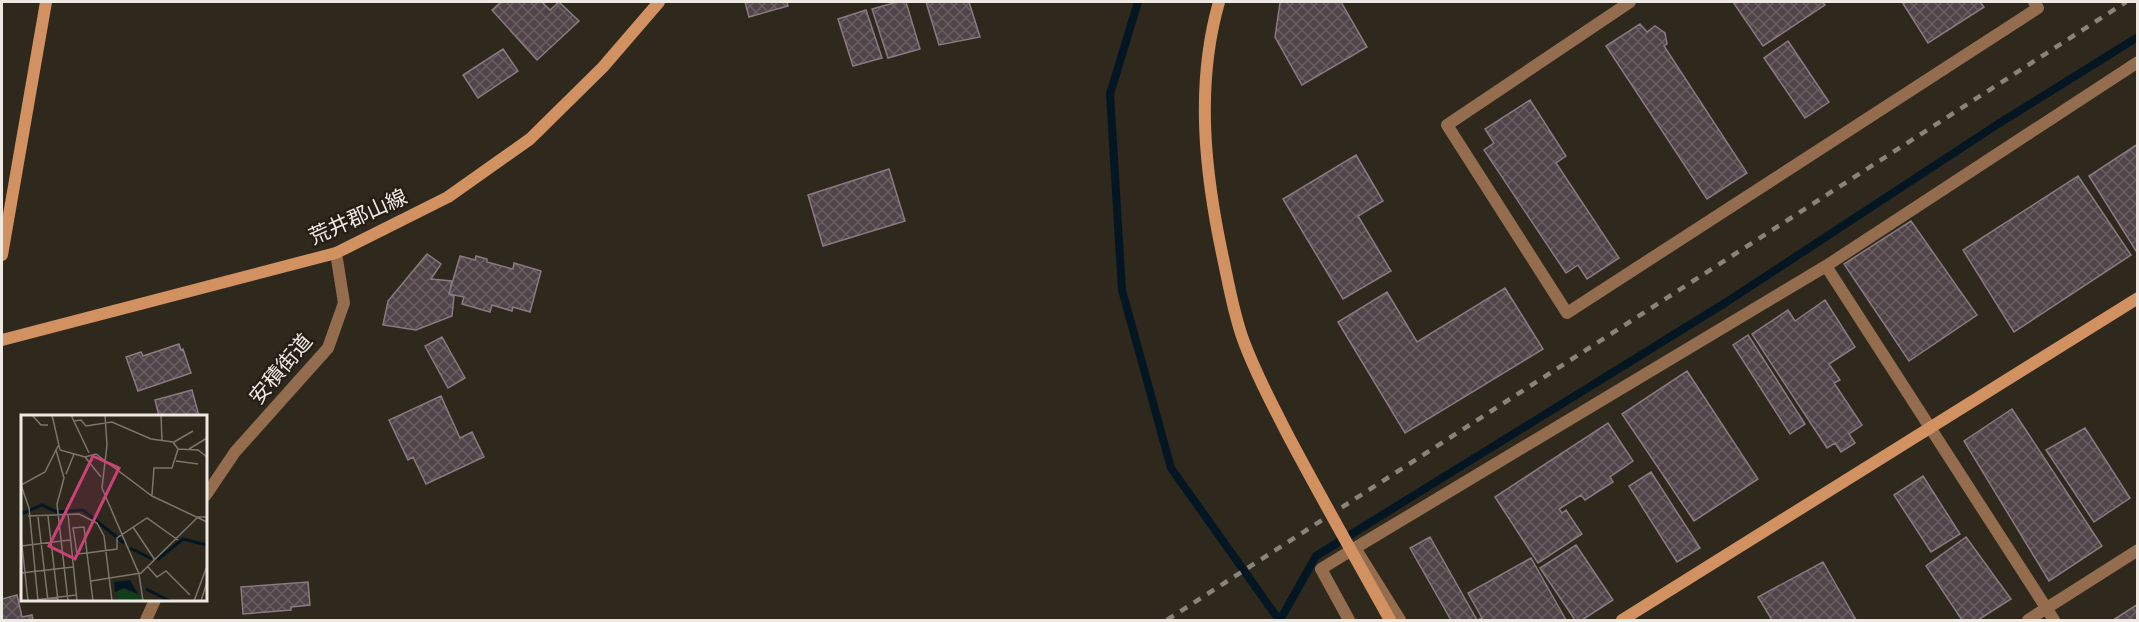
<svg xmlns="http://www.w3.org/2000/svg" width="2139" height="622" font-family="'Nunito Sans','Noto Sans JP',sans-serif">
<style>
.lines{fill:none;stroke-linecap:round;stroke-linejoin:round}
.stream{stroke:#051623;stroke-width:8}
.building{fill:url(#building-cross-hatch);stroke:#897b81;stroke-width:1.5}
.street{stroke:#946c4e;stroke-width:12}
.secondary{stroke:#d29161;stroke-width:12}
.rail{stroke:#89847b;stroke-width:4.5;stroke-dasharray:8 8;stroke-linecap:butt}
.secondary-bridge{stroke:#d29161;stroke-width:12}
.labels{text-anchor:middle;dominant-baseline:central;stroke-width:5;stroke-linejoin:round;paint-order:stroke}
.street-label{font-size:21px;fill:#eeeae3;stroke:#241e14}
.inset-river{fill:none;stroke:#051623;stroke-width:3}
.inset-road{fill:none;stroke:#7b766c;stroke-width:1.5}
.view{fill:#cb4276;fill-opacity:0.15;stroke:#cb4276;stroke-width:3}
.inset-edge{fill:none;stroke:#eeeae3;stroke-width:3}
</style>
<defs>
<pattern id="building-cross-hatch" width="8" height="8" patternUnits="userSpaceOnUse" patternTransform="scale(1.5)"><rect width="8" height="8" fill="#514449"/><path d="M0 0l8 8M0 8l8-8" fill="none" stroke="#6a5f63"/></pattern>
</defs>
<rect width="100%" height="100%" fill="#2e281d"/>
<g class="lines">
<path class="stream" d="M1138,2L1110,94L1122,290L1171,468L1279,620
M1280,620L1316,556L1725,303L1998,124L2138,37"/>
</g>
<path class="building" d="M501,2H542L550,10L559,2L579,21L537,60L492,10Z
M745,2H787L788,6L749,17Z
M897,2H906L920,49L888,58L872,9Z
M926,2H969L980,37L939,45Z
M1282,2H1341L1367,47L1302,85L1275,37L1280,3Z
M1733,2H1822L1825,5L1763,46Z
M1902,2H1980L1984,7L1928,43Z
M866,10L882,58L853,66L838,19Z
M1640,24L1647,32L1655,26L1665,33L1667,44L1664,46L1747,173L1707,199L1606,46Z
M1788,41L1829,102L1805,118L1764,58Z
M503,49L518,71L478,98L463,75Z
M1530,100L1566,156L1556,163L1619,258L1587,279L1578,265L1566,273L1484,150L1494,143L1485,129Z
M2138,144V254L2089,176Z
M1356,155L1383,201L1358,216L1391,271L1343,299L1283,199Z
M889,169L905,221L823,246L808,195Z
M2078,176L2131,255L2014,332L1963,250Z
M1911,221L1977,315L1909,361L1844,264Z
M427,254L441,264L431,279L452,281L449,294L454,296L452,316L416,330L383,325L388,301Z
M460,256L475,260L476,256L487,259V262L513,269L514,263L541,271L530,312L513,307L512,311L492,305L490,312L462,304L464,297L449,294Z
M1505,288L1543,349L1405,433L1338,322L1387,292L1417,342Z
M1825,300L1855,347L1829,364L1840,380L1834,383L1862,425L1849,434L1855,443L1841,452L1835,443L1827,448L1752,334L1788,310L1795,321Z
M1748,335L1805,424L1790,434L1733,345Z
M442,337L465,378L448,388L425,346Z
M179,344L181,350L183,349L191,373L138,391L126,357L141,352L143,356Z
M1687,371L1758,479L1694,521L1622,414Z
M192,390L199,416H159L155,400Z
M441,396L460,438L472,432L484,457L426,484L413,457L408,460L389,420Z
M2012,409L2102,546L2049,581L1964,441Z
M1608,423L1633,461L1610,477L1613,482L1585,500L1581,495L1559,509L1562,513L1566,510L1582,534L1538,563L1495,497Z
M2085,428L2130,498L2094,522L2046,450Z
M1651,472L1700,548L1677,562L1629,486Z
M1923,476L1960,534L1931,552L1894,495Z
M1430,537L1477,620H1451L1410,548Z
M1966,537L2011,599L1978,620H1962L1926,566Z
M1576,545L1613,600L1582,620H1575L1540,568Z
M1531,558L1566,620H1478L1482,618L1468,593Z
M1823,562L1856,620H1772L1758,597Z
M308,582L310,605L291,607V610L243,614L241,587Z
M17,595L22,617L32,615L33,620H2V599Z
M2138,604V620H2113Z"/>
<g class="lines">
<path class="street" d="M1630,2L1447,125L1567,313L2038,8L2034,2
M1826,266L2054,620
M206,495L235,452L328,348L344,303L336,253
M1355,548L1826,266L2138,62
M146,620L155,600
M1349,620L1321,569L1355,548L1400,620
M2028,620L2138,550"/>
<path class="secondary" d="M2,255L46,2
M2,340L336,253L448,197L530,139L603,67L659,2
M1622,620L2138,298"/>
<path class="rail" d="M1167,620L2126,2"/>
<path class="secondary-bridge" d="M1219,2C1195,86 1205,174 1223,258C1229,286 1234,316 1244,342C1257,377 1274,408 1291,441C1323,501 1357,561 1390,620"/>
</g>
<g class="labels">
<g class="street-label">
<text transform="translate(358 217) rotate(-24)">荒井郡山線</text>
<text transform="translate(281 369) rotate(-50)">安積街道</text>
</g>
</g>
<g transform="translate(21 415)">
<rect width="186" height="186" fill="#2e281d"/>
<path d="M103,174L120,181V186H98L95,177Z" fill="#113e1a"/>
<path d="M109,165L117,179L103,173L94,177L93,167Z" fill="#051623"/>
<path class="inset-river" d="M0,99L21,90L36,97L62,95L103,128M109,133L131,144M136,145L162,124L186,130M125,174L149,186"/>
<path class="inset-road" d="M11,0L20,10H27M31,0L39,35L64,42L80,62M50,0L68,38M84,0L86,30L81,73L118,159L122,186M140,0L141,26M53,6L60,5L65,11L91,7L130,24L152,27L157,34M153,27L172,16M157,34L177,35L186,42M168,34L186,23M35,35L43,63L36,89L47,186M64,42L75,39L131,81L186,107M155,46L177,49M45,59L53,39M131,80L133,53H151L157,34M47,99L56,186M7,101L58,99L76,108L83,121L91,186M27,101L37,186M17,102L27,186M112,112L134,145M0,121L7,186M0,131L49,125M127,152L136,162L145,156L169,180M0,158L52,152M70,166L120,158L177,102H186M6,186L55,180M17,186L8,93L0,70L24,57L37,31M72,186L66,138L63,112L52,113L56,139L66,138L96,134V123L126,103L157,125M173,186L186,151M180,186L186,167"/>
<path class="view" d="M72,41L98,53L54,144L28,131Z"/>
<rect width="186" height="186" class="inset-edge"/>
</g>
<rect width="2139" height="622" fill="none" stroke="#eeeae3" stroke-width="6"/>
</svg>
